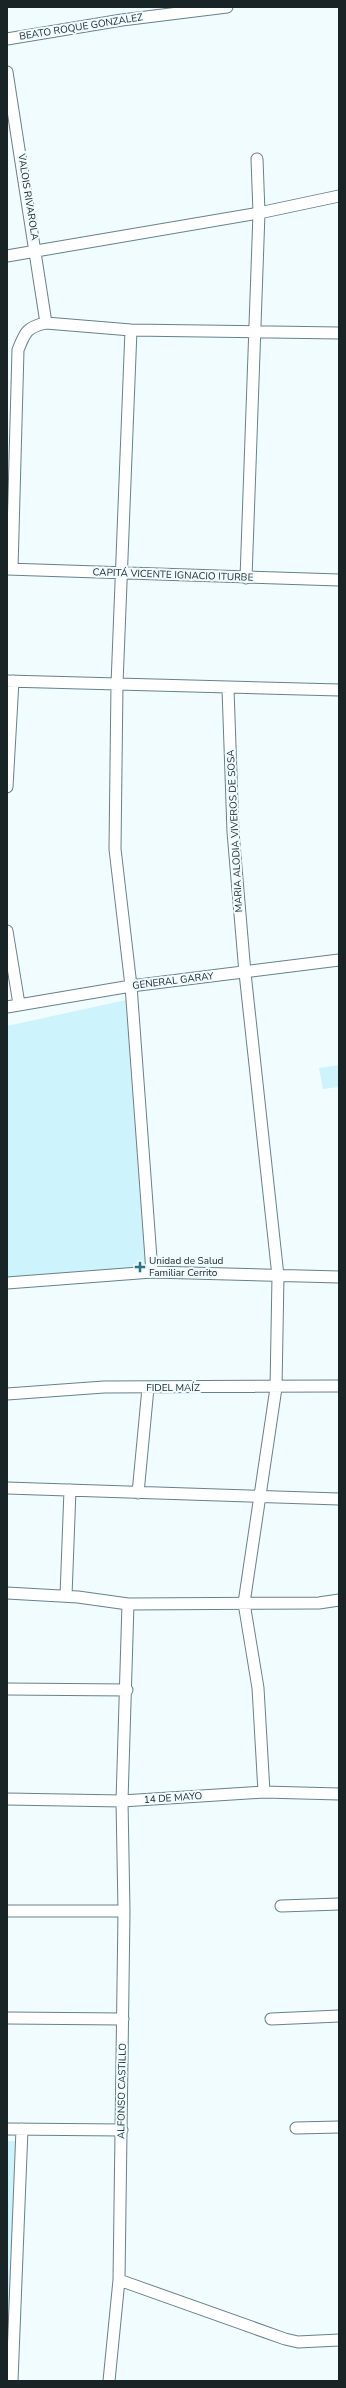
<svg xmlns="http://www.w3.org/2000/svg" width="346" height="2388" font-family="'Nunito Sans',sans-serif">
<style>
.green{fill:#cdf3fc}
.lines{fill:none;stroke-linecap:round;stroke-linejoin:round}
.minor-casing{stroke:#668289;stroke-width:13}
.minor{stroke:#fff;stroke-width:11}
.poi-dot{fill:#2d7281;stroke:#f0fcff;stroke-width:1.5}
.labels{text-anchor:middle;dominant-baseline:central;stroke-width:4;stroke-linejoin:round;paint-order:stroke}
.street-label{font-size:10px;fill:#182426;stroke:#f0fcff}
.poi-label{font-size:10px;fill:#182426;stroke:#f0fcff;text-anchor:start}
</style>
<rect width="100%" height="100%" fill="#f0fcff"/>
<path class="green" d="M126,1000L148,1269L7,1279V1026Z
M339,1065V1087L323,1089L319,1068Z
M7,2141H17L7,2373Z"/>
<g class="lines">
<defs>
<path id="minor" d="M7,39L122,20L227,7
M7,72L46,323
M7,256L259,213L339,196
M131,330L117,684L115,849L131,986L152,1272L339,1277
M7,569L339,580
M12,569L18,350C25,332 27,327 46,323L131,330L339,333
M246,578L259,213L257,159
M7,681L339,690
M228,689L233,832L245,973L278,1276L276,1388L244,1603L258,1688L264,1792
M7,787L13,681
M7,931L19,1004
M7,1007L131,986L339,960
M7,1283L152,1272
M7,1394L104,1387L339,1386
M7,1488L339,1499
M138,1493L148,1388
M7,1593L78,1597L128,1604L319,1603L339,1600
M66,1596L70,1490
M7,1689L127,1690
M7,1799L122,1801L264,1792L339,1794
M281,1906L339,1904
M7,1911H124
M7,2018L123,2019
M271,2019L339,2016
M296,2128L339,2127
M7,2129L122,2130
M119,2280L285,2339L298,2342L339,2340
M12,2381L22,2129
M109,2381L119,2280L124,1911L122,1801L128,1604"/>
</defs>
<use href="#minor" class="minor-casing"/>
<use href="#minor" class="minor"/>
</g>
<path class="poi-dot" d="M138 1261h4v4h4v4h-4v4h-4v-4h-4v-4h4z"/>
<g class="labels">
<g class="street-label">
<text transform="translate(81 27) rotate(-9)">BEATO ROQUE GONZALEZ</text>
<text transform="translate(28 197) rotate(81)">VALOIS RIVAROLA</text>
<text transform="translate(173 575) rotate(2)">CAPITÁ VICENTE IGNACIO ITURBE</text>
<text transform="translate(235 831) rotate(-93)">MARIA ALODIA VIVEROS DE SOSA</text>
<text transform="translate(173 981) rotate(-7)">GENERAL GARAY</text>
<text x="173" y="1388">FIDEL MAÍZ</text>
<text transform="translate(173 1798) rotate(-4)">14 DE MAYO</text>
<text transform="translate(122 2091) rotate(-89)">ALFONSO CASTILLO</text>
</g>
<g class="poi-label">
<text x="149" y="1261">Unidad de Salud<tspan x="149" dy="12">Familiar Cerrito</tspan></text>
</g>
</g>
<rect width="346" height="2388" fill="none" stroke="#182426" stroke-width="16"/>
</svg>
